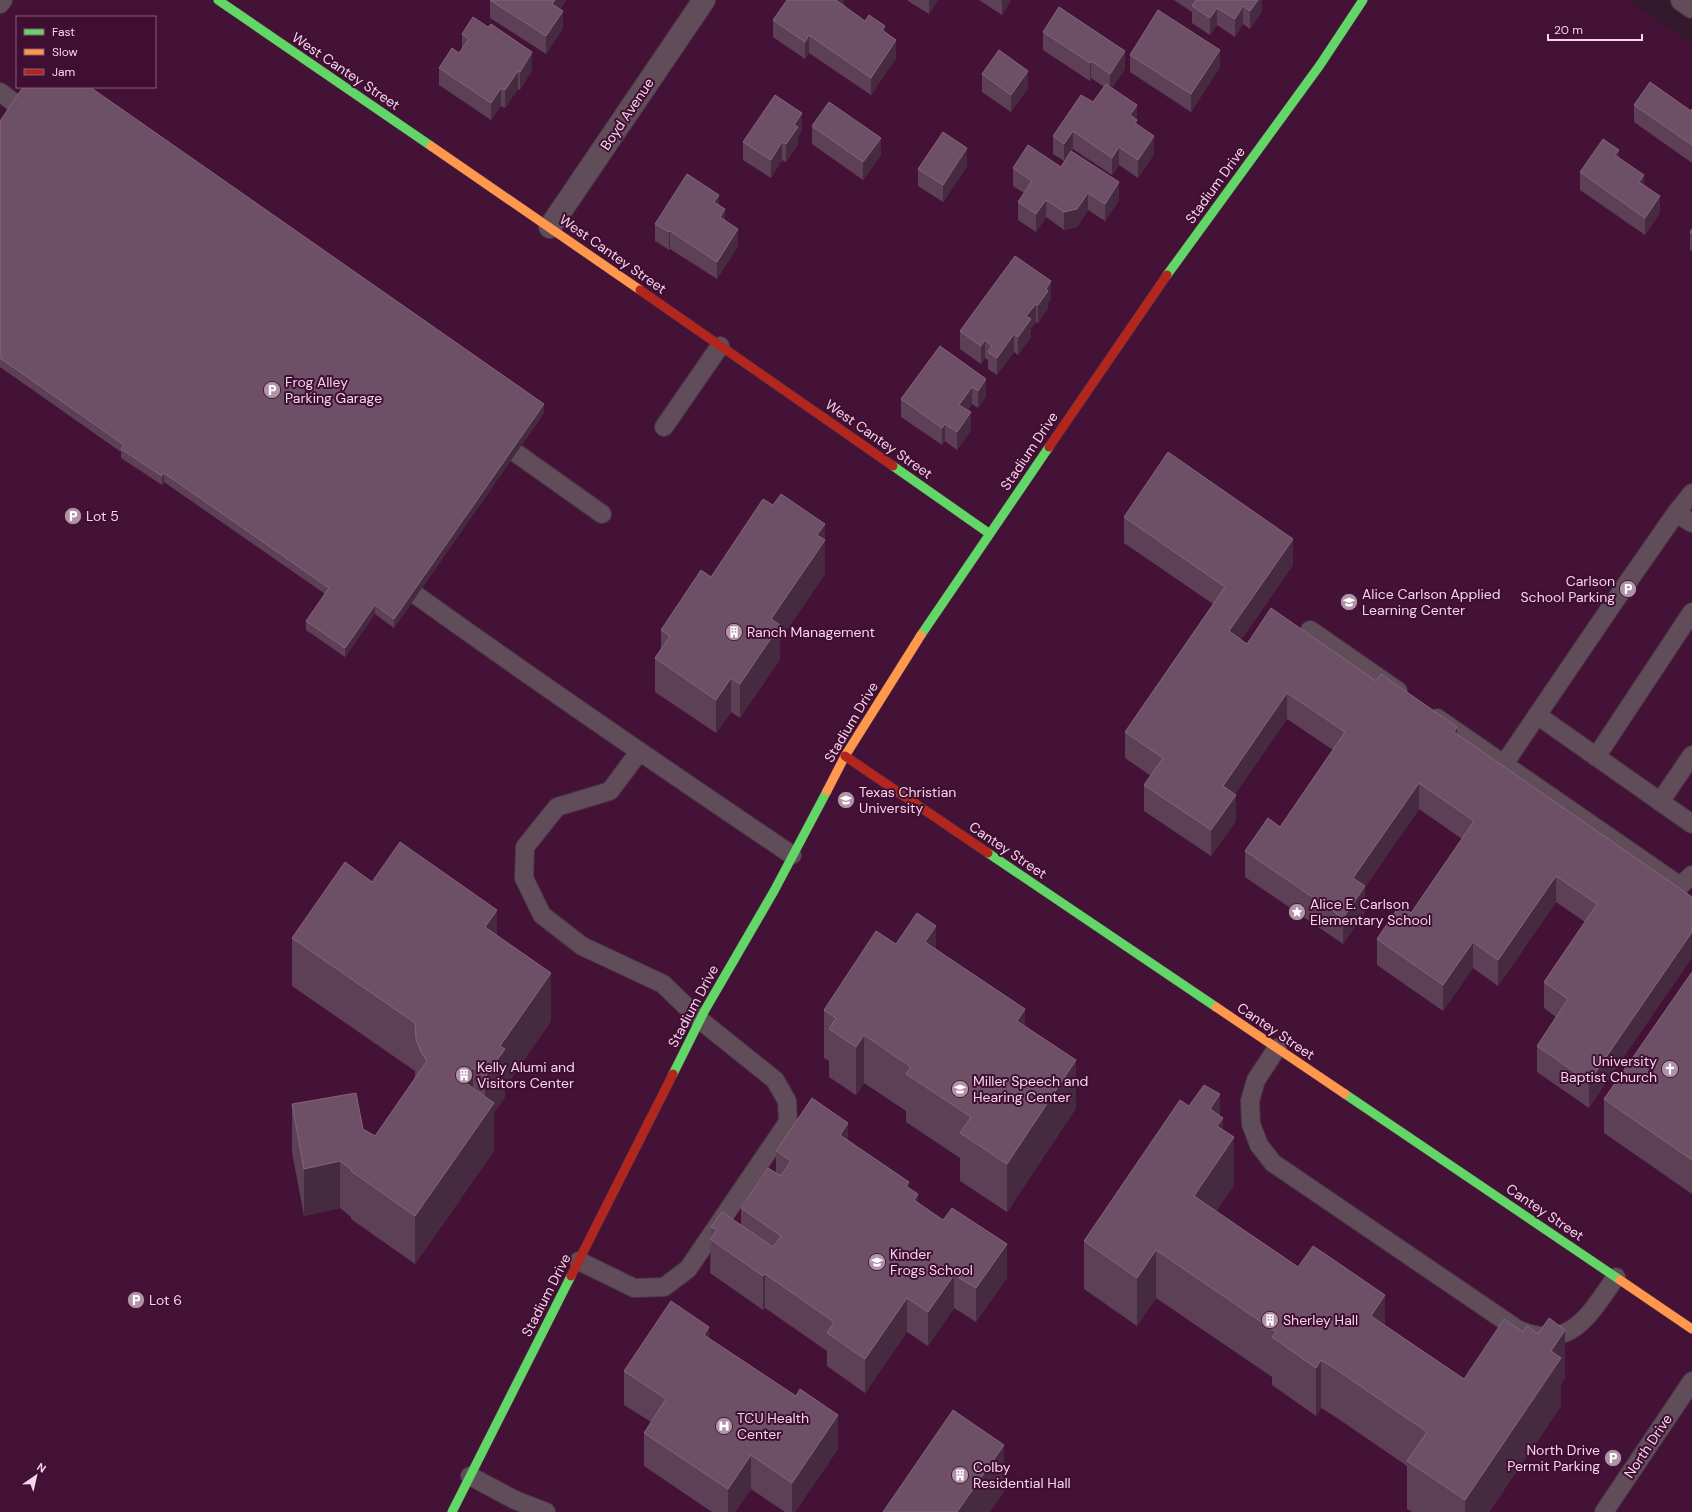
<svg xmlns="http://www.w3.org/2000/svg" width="1692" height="1512" font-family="'DM Sans',sans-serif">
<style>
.built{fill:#441137;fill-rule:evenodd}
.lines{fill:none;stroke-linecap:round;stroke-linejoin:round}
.lane-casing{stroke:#4a3443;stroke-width:20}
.street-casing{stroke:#4a3443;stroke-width:24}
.fast-casing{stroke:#4a3443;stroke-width:10}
.slow-casing{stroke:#4a3443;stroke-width:10}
.jam-casing{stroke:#4a3443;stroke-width:10}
.lane{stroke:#614d5a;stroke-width:18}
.street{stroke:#614d5a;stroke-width:22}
.fast{stroke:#63d668;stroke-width:9}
.slow{stroke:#ff974d;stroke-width:9}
.jam{stroke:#b3261e;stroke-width:9}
.wall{fill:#5d4056}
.shaded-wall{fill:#462a3f}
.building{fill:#6e5066;stroke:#83657a}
.labels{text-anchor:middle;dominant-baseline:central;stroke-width:4;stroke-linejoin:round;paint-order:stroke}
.street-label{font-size:14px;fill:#f5d5e9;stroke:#3f0e32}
.poi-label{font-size:14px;fill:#f5d5e9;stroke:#3f0e32;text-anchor:start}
</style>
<rect width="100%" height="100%" fill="#34192d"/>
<path class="built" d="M0,0H1627L1692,44V1512H0ZM17,17H155V87H17Z"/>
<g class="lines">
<defs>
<path id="lane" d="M0,4L3,0
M0,92L17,105
M664,427L720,346
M516,453L602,514
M1676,513L1692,523
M416,595C540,684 666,770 792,855
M1310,630L1398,691
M1537,715L1692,824
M1437,718L1680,886L1692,875
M1596,757L1692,612
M1504,764L1623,589L1676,513L1692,493
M1660,802L1692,755
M1277,1048L1256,1080L1250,1101L1251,1124L1259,1145L1273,1163L1517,1329C1570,1353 1589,1315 1616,1277
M579,1261L634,1288L664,1287L688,1269L788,1122L787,1101L775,1080L700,1020L663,984L582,946L542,915L524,878L525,847L557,807L610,791L639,752
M470,1476L515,1500L546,1512
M1604,1512L1692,1381"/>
<path id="street" d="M1682,0L1692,7
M550,227L704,0"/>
<path id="fast" d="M218,0L431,146
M1167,275L1320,65L1363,0
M893,466L990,534
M921,635L1049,447
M988,853L1216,1007
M673,1074L705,1010L774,891L827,791
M1345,1094L1620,1280
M452,1512L571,1276"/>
<path id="slow" d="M431,146L640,290
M827,791L845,756L921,635
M1216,1007L1345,1094
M1620,1280L1692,1329"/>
<path id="jam" d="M640,290L893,466
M1049,447L1167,275
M845,756L988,853
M571,1276L673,1074"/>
</defs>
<use href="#lane" class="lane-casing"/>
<use href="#street" class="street-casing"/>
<use href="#fast" class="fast-casing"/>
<use href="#slow" class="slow-casing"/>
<use href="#jam" class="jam-casing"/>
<use href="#lane" class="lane"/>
<use href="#street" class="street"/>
<use href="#fast" class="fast"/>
<use href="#slow" class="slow"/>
<use href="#jam" class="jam"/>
</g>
<path class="wall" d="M490,0H566L560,9L563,28L546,54L490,18Z
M844,0V6L865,21L885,32L896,58L871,95L809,53L805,59L773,37V20Z
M908,0H938L929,14L908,1Z
M979,0H1011L1002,15Z
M1174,0H1262V11L1250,29L1243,24L1235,37L1217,25L1210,35L1192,23V12Z
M1043,32L1125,69L1112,88L1137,105V125L1154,154L1138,178L1119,165L1112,175L1073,149L1071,151L1119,200L1105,221L1088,210L1077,227L1064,230L1046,217L1036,232L1018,220V202L1024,193L1013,186V168L1061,167L1064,161L1053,154V136L1093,102L1104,87L1091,78L1090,81L1043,50Z
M462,34L532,70L520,90L518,89L505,108L501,106L491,120L439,85V68L459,53L462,49Z
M1130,55L1220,67L1191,112L1130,72Z
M982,74L1028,88L1011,112L982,92Z
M1634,105L1691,111L1692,109V163L1634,122Z
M0,121L544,413L394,628L375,614L345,657L306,630V621L325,594L164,482L162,485L121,458V452L0,367Z
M812,126L881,155L863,180L812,144Z
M802,130L798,137V144L786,162L782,160L771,178L743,160V142Z
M1619,158L1644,185L1660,213L1645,235L1580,190V172Z
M967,166L943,202L918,186V169Z
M719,205L725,220L738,246L717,279L670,249L669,250L655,241V224Z
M1692,229V251L1690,250V232Z
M1051,299L1048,303V308L1038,323L1036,322L1031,328V337L1018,355L1014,352L997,375L988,369V360L985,358L981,364L960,349V331Z
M940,346L986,396L978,408L972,404L968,410L971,430L957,450L945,441L942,445L901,417V399Z
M1124,517L1293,565L1241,640L1247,644L1376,681L1457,735L1692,897L1589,1108L1537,1072V1046L1556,1017L1544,1008V982L1585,922L1556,902L1498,986L1473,968L1443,1011L1377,965V939L1411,913L1462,839L1419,809L1365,887V912L1343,944L1245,877V851L1280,827L1333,750L1287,719L1235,794L1236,821L1211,856L1144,811V785L1151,776L1125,758V732L1213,604L1124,543Z
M825,557V574L780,640V659L740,718L731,712L716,733L655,692V658L661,649V630L711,577Z
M372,882L497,936L551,1021L505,1087V1097L494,1112V1151L415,1264L351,1219V1217L340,1208L304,1216L292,1152V1104L363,1129L375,1136L415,1078V1071L292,986V938Z
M896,944L936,949L1025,1026L1076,1108L1007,1212L960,1181V1158L906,1122V1111L864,1083L856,1095L829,1077V1061L824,1058V1010Z
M1692,972V1194L1604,1133V1099Z
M1189,1106L1220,1116L1234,1185L1216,1211L1464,1379L1565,1378L1561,1384V1406L1489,1512H1412L1407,1509V1466L1334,1416L1321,1408L1316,1416L1272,1385V1377L1156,1298L1137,1326L1084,1289V1241Z
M848,1140L909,1188L918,1202L1007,1278L976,1322L954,1308L928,1346L907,1332L865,1393L827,1366V1351L765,1308L763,1310L710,1273L711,1227L741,1225V1208L776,1174V1151Z
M709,1338L838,1449L795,1512H785L751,1489L735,1512H712L644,1466V1433L651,1422L624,1405V1371Z"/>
<path class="shaded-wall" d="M555,0H566L552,21V4Z
M836,0H844V6Z
M929,0H938L929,14Z
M1002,0H1011L1002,15Z
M1256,0H1262V11L1250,29V11Z
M1243,6V24L1235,37V19Z
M1217,8V25L1210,35V18Z
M563,11V28L546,54V36Z
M885,26V44L882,30Z
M809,35V53L805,59V42Z
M896,40V58L871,95V78Z
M1220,50V67L1191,112V94Z
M1125,51V69L1110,91V74Z
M532,52V70L520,90V72Z
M1091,61V78L1090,81V63Z
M518,71V89L505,108V90Z
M1028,71V88L1011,112V95Z
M501,88V106L491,120V103Z
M1137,105V138L1130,115Z
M802,113V130L798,137V144L786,162V144L794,125Z
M1073,131V149L1064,161V144Z
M1154,136V154L1138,178V160Z
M881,138V155L863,180V162Z
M782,142V160L771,178V160Z
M1119,147V165L1112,175V158Z
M967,148V166L943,202V185Z
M1619,150V168L1615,155Z
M1644,175V193L1639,182Z
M1119,182V200L1105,221V204Z
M1088,193V210L1077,227L1064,230V212Z
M719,195V213L714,202Z
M1660,196V213L1645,235V218Z
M1046,200V217L1036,232V214Z
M725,209V227L720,217Z
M738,229V246L717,279V262Z
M670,231V249L669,250V232Z
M1051,281V299L1048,303V308L1038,323V305L1046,289Z
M1036,304V322L1031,328V337L1018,355V337L1026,316Z
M1014,334V352L997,375V358Z
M985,340V358L981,364V346Z
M986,379V396L978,408V391Z
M972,387V404L959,422V405Z
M544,404V413L394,628V619Z
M971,412V430L957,450V432Z
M945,424V441L942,445V428Z
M164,473V482L162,485V476Z
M825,524V574L780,640V659L740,718V684L771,619L817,535Z
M1293,539V565L1229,657V631Z
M375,605V614L345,657V648Z
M731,678V712L716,733V700Z
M1287,693V719L1223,812V786Z
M1457,727V753L1454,732Z
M1419,783V809L1365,887V912L1343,944V918L1353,878Z
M1236,795V821L1211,856V830Z
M1556,876V902L1498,986V960Z
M497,910V958L485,927Z
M936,926V973L925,942Z
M1692,932V958L1589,1108V1082Z
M1473,942V968L1443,1011V985Z
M551,973V1021L505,1087V1097L494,1112V1151L415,1264V1216L485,1115V1077L500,1046Z
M1025,1009V1057L1017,1021Z
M864,1035V1083L856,1095V1047Z
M1076,1060V1108L1007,1212V1164Z
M473,1068V1116L463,1081Z
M1220,1094V1122L1223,1118V1154L1234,1137V1185L1194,1244V1196L1210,1109Z
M848,1123V1157L840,1135Z
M340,1161V1208L304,1216V1169Z
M909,1182V1216L906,1186Z
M918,1194V1228L914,1200Z
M1007,1244V1278L976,1322V1288Z
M1156,1250V1298L1137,1326V1278Z
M765,1274V1308L763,1310V1276Z
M954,1275V1308L928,1346V1312Z
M1385,1295V1343L1371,1316Z
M907,1298V1332L865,1393V1359Z
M709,1327V1361L704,1335Z
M1565,1330V1378L1561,1384V1406L1489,1512H1465V1500L1551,1351Z
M1321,1360V1408L1316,1416V1368Z
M838,1415V1449L795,1512H792V1483Z
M1004,1445V1492L990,1512H957Z
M751,1455V1489L735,1512H728V1489Z"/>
<path class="building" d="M490,0H555L552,4L563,11L546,36Z
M787,0H836L865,21L869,15L885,26L882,30L896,40L871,78L809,35L805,42L773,20Z
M1196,0H1258L1250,11L1243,6L1235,19L1217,8L1210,18L1192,6Z
M1059,7L1125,51L1110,74L1091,61L1090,63L1043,32Z
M1158,10L1220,50L1191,94L1130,55Z
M473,17L488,27L491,24L532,52L520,72L518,71L505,90L501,88L491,103L439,68L452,48L459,53L469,39L462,34Z
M999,50L1028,71L1011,95L982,74Z
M1650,82L1691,111L1692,109V145L1634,105Z
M1106,84L1137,105L1130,115L1137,120L1135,123L1154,136L1138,160L1119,147L1112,158L1073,131L1064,144L1053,136L1081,95L1093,102Z
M23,87H90L544,404L394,619L375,605L345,648L306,621L329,588L164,473L162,476L121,449L124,445L0,358V121Z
M775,95L802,113L794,125L798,127L786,144L782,142L771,160L743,142Z
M829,102L881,138L863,162L812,126Z
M943,132L967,148L943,185L918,169Z
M1603,139L1619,150L1615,155L1644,175L1639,182L1660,196L1645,218L1580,172Z
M1028,145L1061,167L1071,151L1119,182L1105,204L1088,193L1077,209L1064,212L1046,200L1036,214L1018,202L1032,181L1013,168Z
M687,174L719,195L714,202L725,209L720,217L738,229L717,262L670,231L669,232L655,224Z
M1692,229V234L1690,232Z
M1015,256L1051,281L1046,289L1048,291L1038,305L1036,304L1026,316L1031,319L1018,337L1014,334L997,358L988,352L992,346L985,340L981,346L960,331Z
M940,346L986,379L978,391L972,387L959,405L971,412L957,432L945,424L942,428L901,399Z
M1168,452L1293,539L1229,631L1247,644L1271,608L1376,681L1381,674L1457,727L1454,732L1692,897V932L1589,1082L1537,1046L1568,999L1544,982L1597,904L1556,876L1498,960L1473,942L1443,985L1377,939L1400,905L1411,913L1474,821L1419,783L1353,878L1365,886L1343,918L1245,851L1268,818L1280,827L1345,732L1287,693L1223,786L1236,795L1211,830L1144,785L1163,758L1125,732L1225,587L1124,517Z
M781,494L825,524L817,535L825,540L771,619L780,625L740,684L731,678L716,700L655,658L670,636L661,630L701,570L711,577L763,499L773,505Z
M400,842L497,910L485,927L551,973L500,1046L505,1049L485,1077L473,1068L463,1081L494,1103L415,1216L351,1171L352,1170L340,1161L304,1169L292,1104L356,1093L363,1129L375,1136L427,1061L421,1052L416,1039L415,1023L292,938L345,862L372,882Z
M917,913L936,926L925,942L1025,1009L1017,1021L1076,1060L1007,1164L960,1133L971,1117L906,1074L911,1067L864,1035L856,1047L829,1029L836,1018L824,1010L876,931L896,944Z
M1692,972V1160L1604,1099Z
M1204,1085L1220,1094L1210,1109L1223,1118L1217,1126L1234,1137L1194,1196L1298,1267L1313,1246L1325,1254L1385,1295L1371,1316L1464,1379L1504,1319L1523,1332L1527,1326L1538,1334L1549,1318L1565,1330L1551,1351L1561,1358L1465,1500L1407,1461L1427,1432L1334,1368L1321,1360L1316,1368L1272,1337L1276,1332L1156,1250L1137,1278L1084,1241L1180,1100L1189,1106Z
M812,1098L848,1123L840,1135L909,1182L906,1186L918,1194L914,1200L943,1220L952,1208L1007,1244L976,1288L954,1275L928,1312L907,1298L865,1359L827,1333L834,1322L765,1274L763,1276L710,1239L717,1230L711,1227L722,1212L773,1247L781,1236L741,1208L768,1168L781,1176L791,1161L776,1151Z
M671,1301L709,1327L704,1335L796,1396L800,1389L838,1415L792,1483L751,1455L728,1489L644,1433L666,1399L624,1371Z
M953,1410L1004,1445L957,1512H883Z"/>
<defs>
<symbol id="parking-disc" viewBox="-11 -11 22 22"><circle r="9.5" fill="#b193a7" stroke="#3f0e32"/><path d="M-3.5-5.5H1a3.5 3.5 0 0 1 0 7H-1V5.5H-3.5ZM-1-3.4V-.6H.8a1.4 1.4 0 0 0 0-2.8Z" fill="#fff"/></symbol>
<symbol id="school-disc" viewBox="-11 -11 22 22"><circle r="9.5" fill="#b193a7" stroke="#3f0e32"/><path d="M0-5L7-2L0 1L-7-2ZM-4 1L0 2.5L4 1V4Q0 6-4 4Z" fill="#fff"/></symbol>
<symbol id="building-disc" viewBox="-11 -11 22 22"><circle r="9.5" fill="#b193a7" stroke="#3f0e32"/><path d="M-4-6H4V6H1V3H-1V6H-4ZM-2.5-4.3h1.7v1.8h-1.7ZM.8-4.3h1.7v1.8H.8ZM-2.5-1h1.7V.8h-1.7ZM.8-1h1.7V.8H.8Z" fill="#fff"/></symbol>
<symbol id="university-disc" viewBox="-11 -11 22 22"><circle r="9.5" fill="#b193a7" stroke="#3f0e32"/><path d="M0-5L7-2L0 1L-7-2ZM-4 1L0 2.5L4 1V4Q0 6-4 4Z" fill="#fff"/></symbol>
<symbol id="sight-disc" viewBox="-11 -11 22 22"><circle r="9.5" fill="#b193a7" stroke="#3f0e32"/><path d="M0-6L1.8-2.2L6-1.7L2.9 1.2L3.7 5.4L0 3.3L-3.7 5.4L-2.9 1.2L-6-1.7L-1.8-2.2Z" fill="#fff"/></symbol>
<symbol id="church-disc" viewBox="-11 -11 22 22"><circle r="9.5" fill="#b193a7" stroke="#3f0e32"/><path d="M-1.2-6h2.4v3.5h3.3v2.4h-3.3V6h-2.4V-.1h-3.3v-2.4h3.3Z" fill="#fff"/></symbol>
<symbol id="hospital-disc" viewBox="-11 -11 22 22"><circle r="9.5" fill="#b193a7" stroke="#3f0e32"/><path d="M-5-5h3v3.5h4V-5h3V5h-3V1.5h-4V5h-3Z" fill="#fff"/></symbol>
</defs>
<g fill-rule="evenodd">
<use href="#parking-disc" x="262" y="380" width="20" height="20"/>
<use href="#parking-disc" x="63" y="506" width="20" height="20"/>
<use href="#parking-disc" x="1618" y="579" width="20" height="20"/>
<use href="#school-disc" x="1339" y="592" width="20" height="20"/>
<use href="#building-disc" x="724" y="622" width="20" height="20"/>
<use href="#university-disc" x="836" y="790" width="20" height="20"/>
<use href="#sight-disc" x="1287" y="902" width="20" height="20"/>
<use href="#church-disc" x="1660" y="1059" width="20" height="20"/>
<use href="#building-disc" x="454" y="1065" width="20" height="20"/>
<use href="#school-disc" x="950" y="1079" width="20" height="20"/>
<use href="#school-disc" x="867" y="1252" width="20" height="20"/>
<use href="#parking-disc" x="126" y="1290" width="20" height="20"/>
<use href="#building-disc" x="1260" y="1310" width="20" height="20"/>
<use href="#hospital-disc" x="714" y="1416" width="20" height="20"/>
<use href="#parking-disc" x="1603" y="1448" width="20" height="20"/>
<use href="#building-disc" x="950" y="1465" width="20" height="20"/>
</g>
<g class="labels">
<g class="street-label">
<text transform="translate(346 71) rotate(34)">West Cantey Street</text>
<text transform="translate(627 114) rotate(-56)">Boyd Avenue</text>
<text transform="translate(1215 185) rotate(-54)">Stadium Drive</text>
<text transform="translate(613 254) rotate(35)">West Cantey Street</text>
<text transform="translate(879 439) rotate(35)">West Cantey Street</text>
<text transform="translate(1029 451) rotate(-56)">Stadium Drive</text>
<text transform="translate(851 722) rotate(-59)">Stadium Drive</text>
<text transform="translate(1008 850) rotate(34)">Cantey Street</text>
<text transform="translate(693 1006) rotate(-62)">Stadium Drive</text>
<text transform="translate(1276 1031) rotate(34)">Cantey Street</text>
<text transform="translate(1545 1212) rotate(34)">Cantey Street</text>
<text transform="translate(546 1295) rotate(-63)">Stadium Drive</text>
<text transform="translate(1648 1446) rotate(-56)">North Drive</text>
</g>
<g class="poi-label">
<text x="285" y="382">Frog Alley<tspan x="285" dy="16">Parking Garage</tspan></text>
<text x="86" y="516">Lot 5</text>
<text x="1615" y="581" text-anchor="end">Carlson<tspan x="1615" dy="16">School Parking</tspan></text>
<text x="1362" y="594">Alice Carlson Applied<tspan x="1362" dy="16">Learning Center</tspan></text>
<text x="747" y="632">Ranch Management</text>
<text x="859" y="792">Texas Christian<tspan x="859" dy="16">University</tspan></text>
<text x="1310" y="904">Alice E. Carlson<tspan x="1310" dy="16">Elementary School</tspan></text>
<text x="1657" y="1061" text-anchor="end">University<tspan x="1657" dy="16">Baptist Church</tspan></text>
<text x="477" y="1067">Kelly Alumi and<tspan x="477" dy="16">Visitors Center</tspan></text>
<text x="973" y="1081">Miller Speech and<tspan x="973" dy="16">Hearing Center</tspan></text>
<text x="890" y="1254">Kinder<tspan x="890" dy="16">Frogs School</tspan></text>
<text x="149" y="1300">Lot 6</text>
<text x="1283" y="1320">Sherley Hall</text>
<text x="737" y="1418">TCU Health<tspan x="737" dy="16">Center</tspan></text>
<text x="1600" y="1450" text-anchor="end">North Drive<tspan x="1600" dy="16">Permit Parking</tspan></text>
<text x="973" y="1467">Colby<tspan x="973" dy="16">Residential Hall</tspan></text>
</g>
</g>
<rect x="16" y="16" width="140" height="72" fill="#3f0e32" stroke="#885e7b"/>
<rect x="24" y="29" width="20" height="6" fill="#63d668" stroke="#885e7b"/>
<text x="52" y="36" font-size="12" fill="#f5d5e9">Fast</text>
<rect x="24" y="49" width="20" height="6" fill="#ff974d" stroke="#885e7b"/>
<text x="52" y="56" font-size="12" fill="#f5d5e9">Slow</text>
<rect x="24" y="69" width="20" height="6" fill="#b3261e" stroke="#885e7b"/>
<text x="52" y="76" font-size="12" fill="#f5d5e9">Jam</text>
<g transform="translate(36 1476) rotate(34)" stroke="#3f0e32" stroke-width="3" paint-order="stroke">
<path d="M0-3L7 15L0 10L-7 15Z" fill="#f5d5e9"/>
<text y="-6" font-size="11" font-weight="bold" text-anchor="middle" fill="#f5d5e9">N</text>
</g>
<path d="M1548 34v6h94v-6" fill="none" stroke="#f5d5e9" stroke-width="2"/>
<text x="1554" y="34" font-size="12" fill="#f5d5e9" stroke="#3f0e32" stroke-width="3" paint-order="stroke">20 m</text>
</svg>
